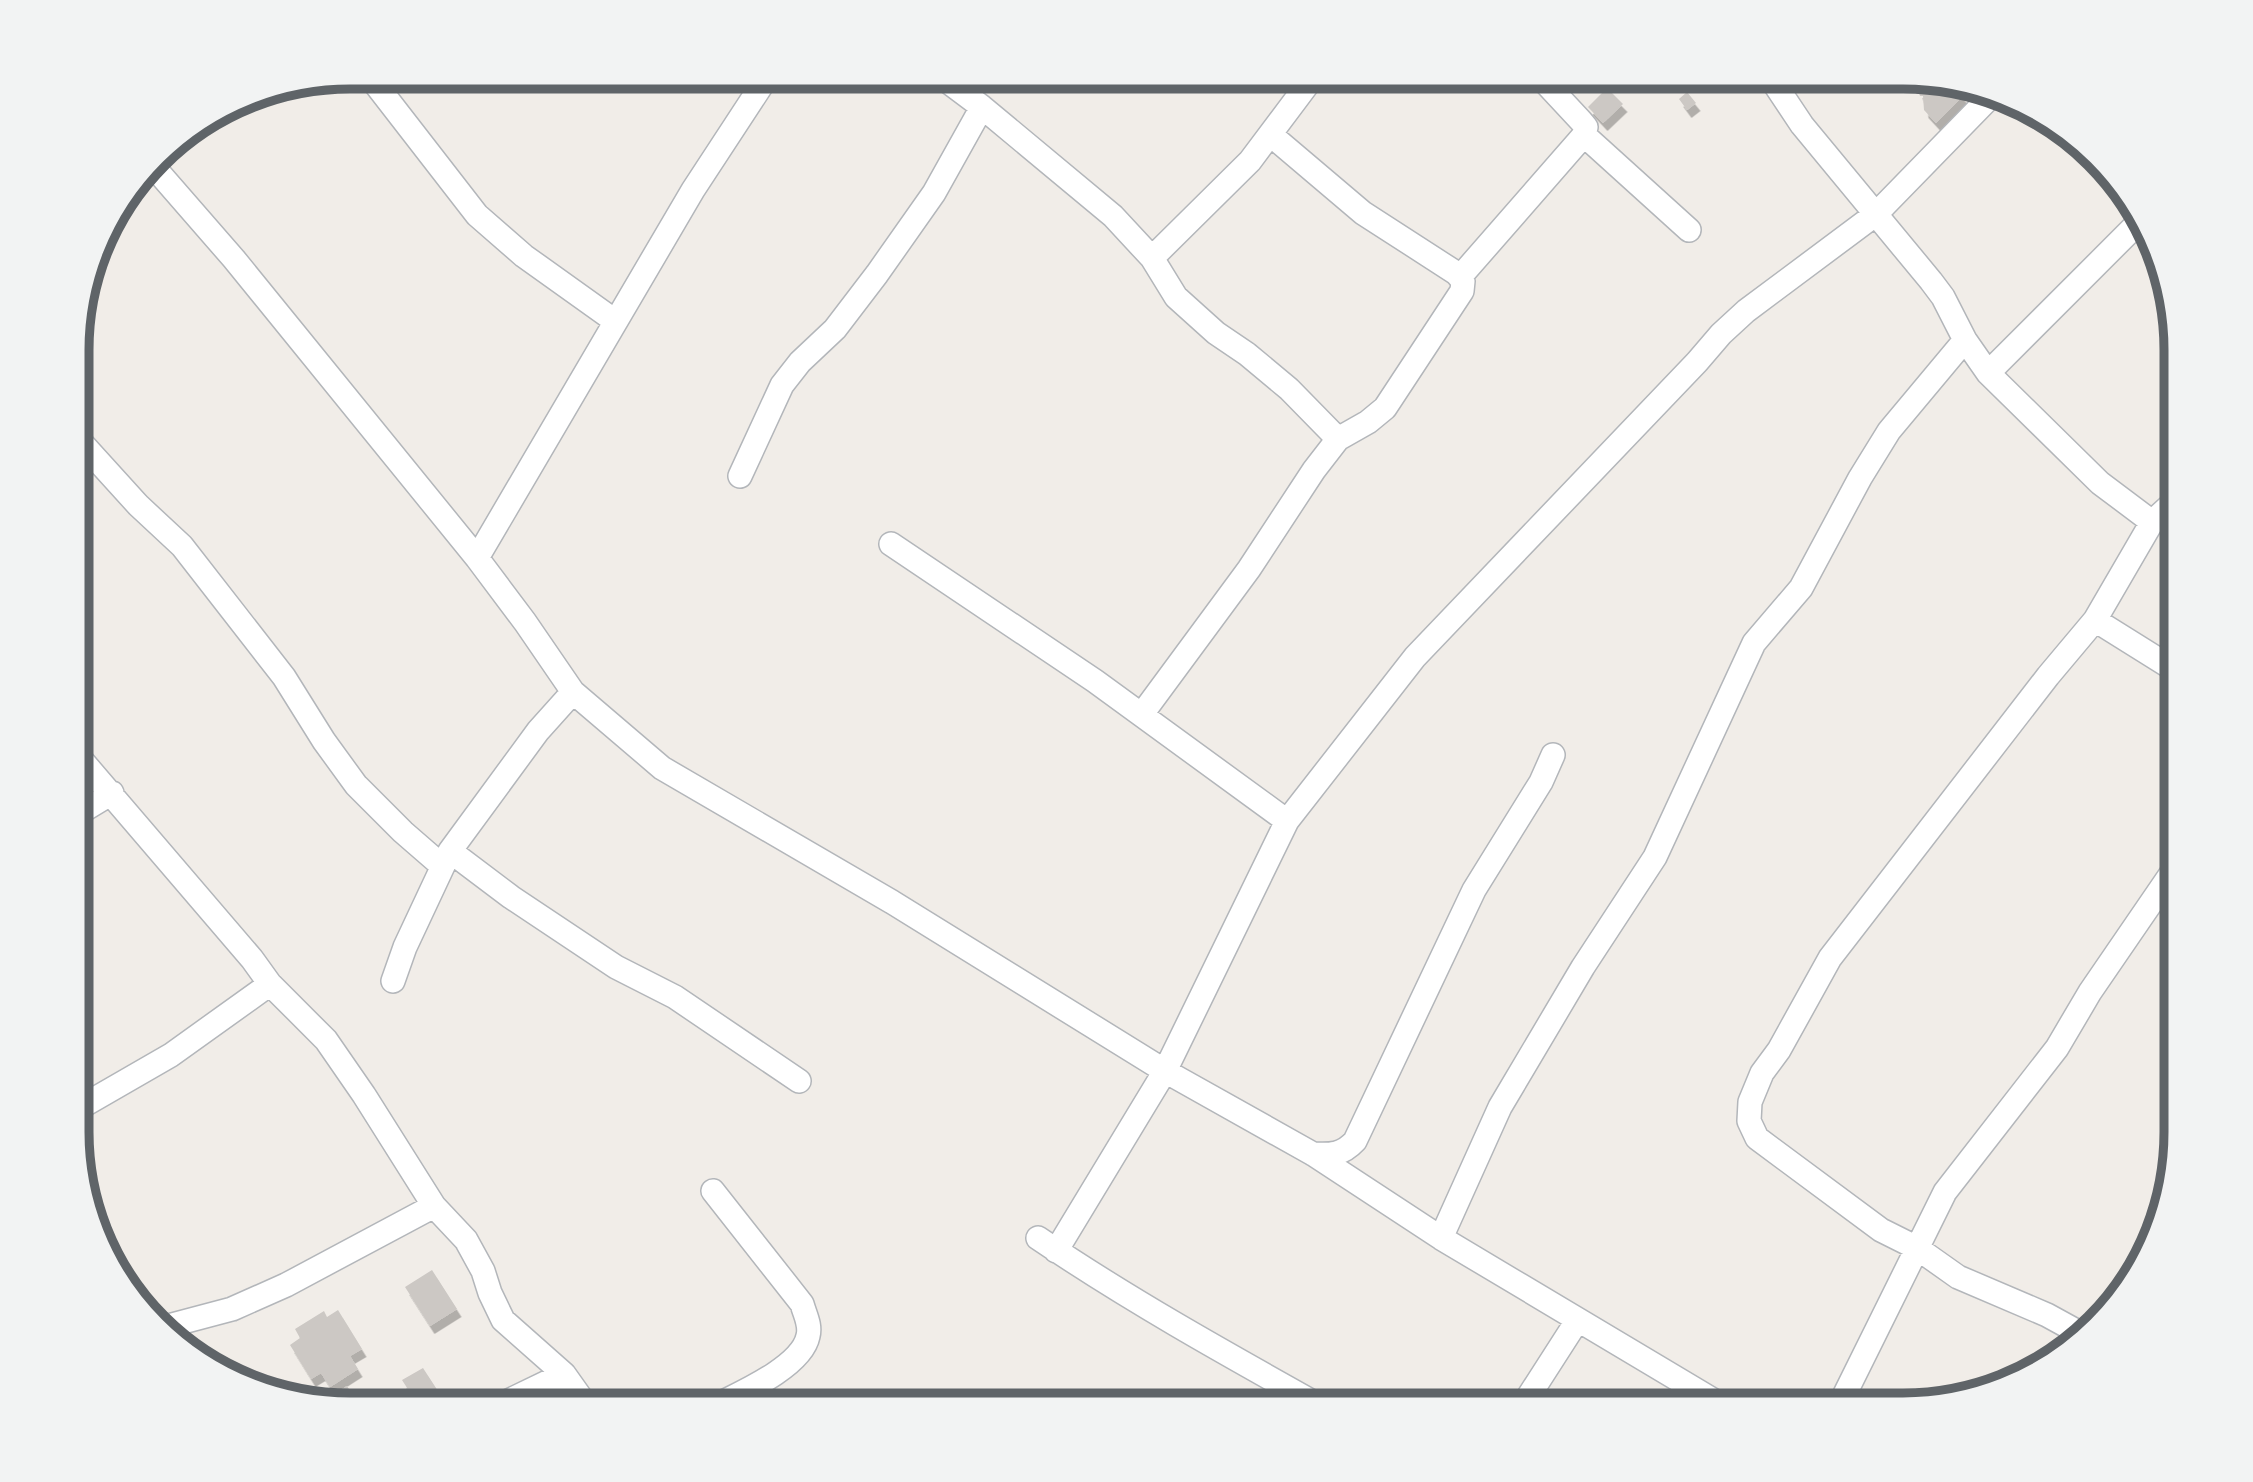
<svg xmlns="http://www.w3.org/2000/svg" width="2253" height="1482" font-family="Lato,sans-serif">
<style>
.building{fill:#ccc8c4;filter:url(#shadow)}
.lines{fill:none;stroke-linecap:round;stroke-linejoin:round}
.minor-casing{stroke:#b3b6ba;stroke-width:26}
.minor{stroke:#fff;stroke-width:23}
.rim{fill:none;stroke:#5f6468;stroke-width:9}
</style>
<defs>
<filter id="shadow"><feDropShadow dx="4.5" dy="8" stdDeviation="0" flood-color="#0004"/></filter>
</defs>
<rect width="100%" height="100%" fill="#f1ede8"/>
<path class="building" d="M1929,81L1953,85L1963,96L1936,123L1924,110L1923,96H1920L1918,90L1932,87Z
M1607,88L1623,104L1603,123L1588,107Z
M1687,92L1696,103L1687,110L1679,99Z
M432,1270L457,1309L430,1326L405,1287Z
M338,1310L362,1349L350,1356L358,1369L330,1387L321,1373L311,1379L290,1345L300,1338L295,1329L324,1311L327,1317Z
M423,1368L447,1405H418L402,1380Z
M347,1386L359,1405L325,1401Z"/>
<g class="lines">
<defs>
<path id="minor" d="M370,77L477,215L524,256L615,321
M942,77L982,107L1113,216L1152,258L1176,297L1216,333L1247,354L1289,389L1338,439L1314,470L1249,569L1142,714
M1770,77L1802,125L1931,281L1943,297L1965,340L1988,373L2100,483L2152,522
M1271,135L1363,213L1456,273L1463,281L1462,291L1385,408L1368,422L1338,439
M1584,135L1689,230
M153,166L234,259L477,558L525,622L573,692L662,768L892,902L1165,1071L1313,1154L1441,1238L1721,1405
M1152,258L1250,161L1313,77
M1460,277L1584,135L1586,127L1581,121L1540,77
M1988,373L2141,220
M79,440L138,505L182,546L284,677L324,741L356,785L403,832L441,865
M740,476L782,385L800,362L835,329L877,274L934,193L982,107
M891,544L1095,681L1287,821L1165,1071L1056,1251
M477,558L693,190L767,77
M2095,620L2175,670
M79,757L252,959L270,984L326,1040L364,1095L434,1206L466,1240L483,1271L490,1293L503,1320L564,1374L586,1405
M79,813L112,793
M1287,821L1415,657L1697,362L1721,334L1746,311L1876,214L1994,93
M450,851L511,897L616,967L675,997L799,1081
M393,981L405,947L450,851L538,731L573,692
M79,1108L171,1055L270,984
M1313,1154C1331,1155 1342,1155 1355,1141L1474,890L1541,782L1553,755
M713,1191L802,1304C805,1315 811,1325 808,1336C802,1366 743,1392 717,1405
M1038,1238C1128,1299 1223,1352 1318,1405
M1441,1238L1500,1107L1583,967L1655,857L1754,643L1801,588L1860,478L1889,431L1965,340
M168,1326L232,1309L286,1285L434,1206
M2078,1332L2047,1315L1958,1277L1917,1248L1881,1230L1757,1138L1749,1121L1750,1102L1762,1073L1779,1050L1830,958L2048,676L2095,620L2152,522L2175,501
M1840,1404L1945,1192L2057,1048L2090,992L2175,868
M500,1405L564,1374
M1523,1405L1577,1321"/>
</defs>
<use href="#minor" class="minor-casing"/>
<use href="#minor" class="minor"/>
</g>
<path d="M0 0H2253V1482H0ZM350 89H1903A261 261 0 0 1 2164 350V1132A261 261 0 0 1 1903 1393H350A261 261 0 0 1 89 1132V350A261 261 0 0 1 350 89Z" fill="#f2f3f3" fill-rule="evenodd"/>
<path class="rim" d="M350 89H1903A261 261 0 0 1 2164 350V1132A261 261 0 0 1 1903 1393H350A261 261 0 0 1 89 1132V350A261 261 0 0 1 350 89Z"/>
</svg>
